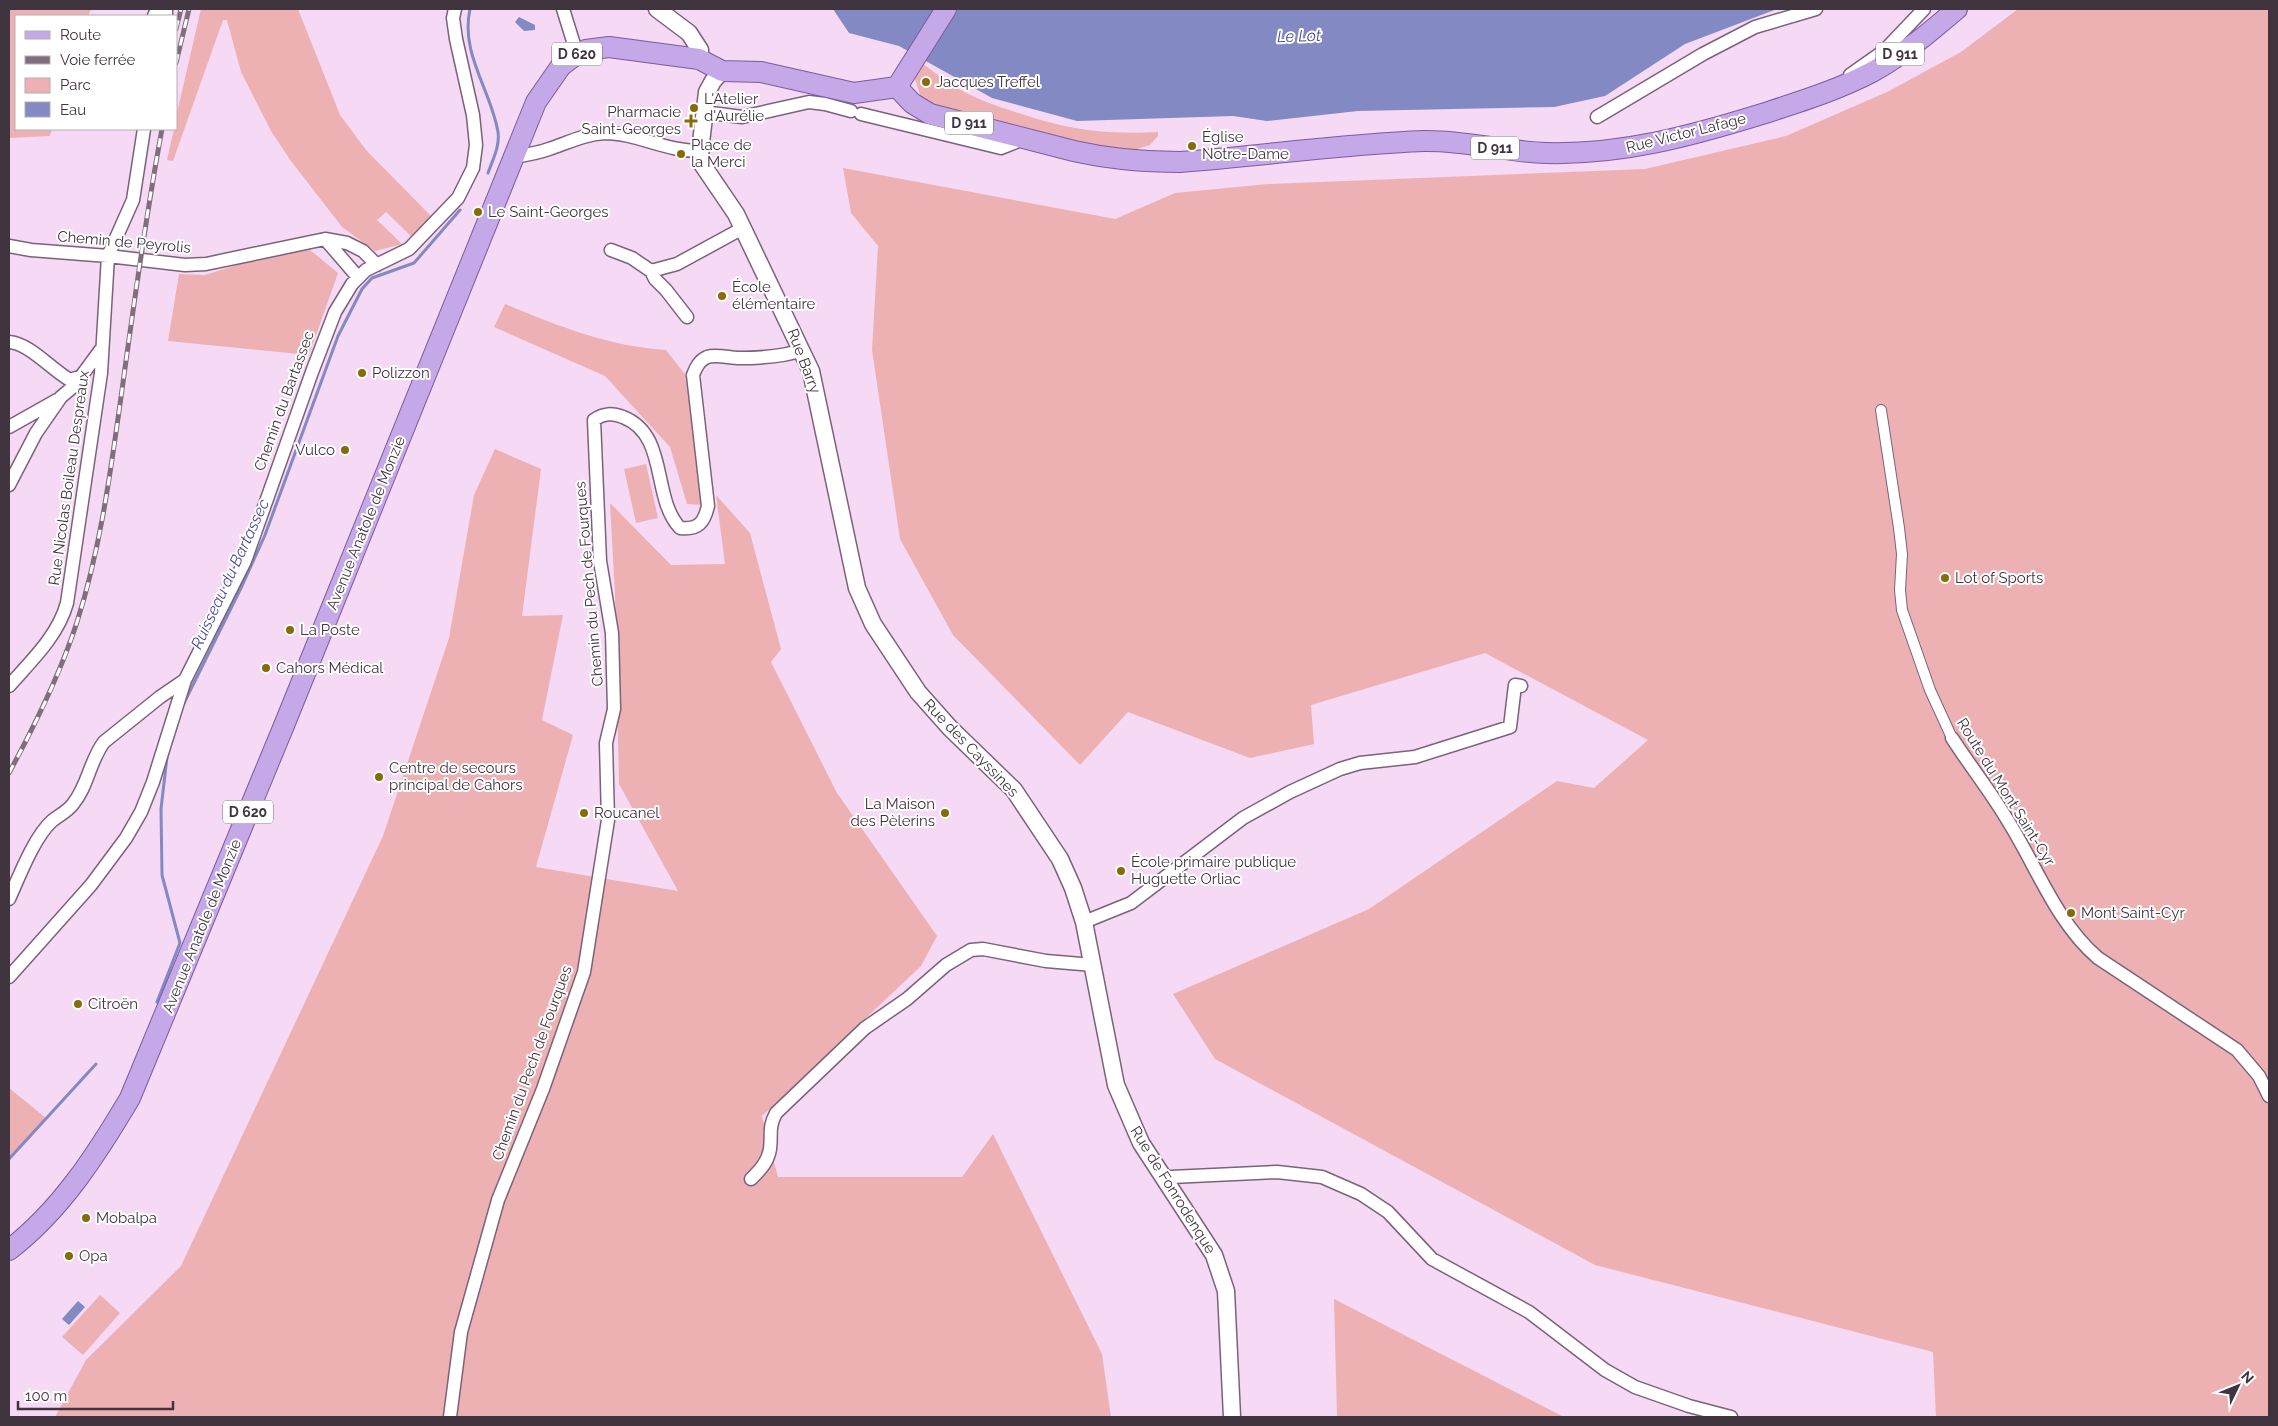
<svg xmlns="http://www.w3.org/2000/svg" width="2278" height="1426" font-family="Raleway,sans-serif">
<style>
.green{fill:#eeb1b3}
.water{fill:#8389c3}
.lines{fill:none;stroke-linecap:round;stroke-linejoin:round}
.stream{stroke:#8389c3;stroke-width:3}
.pedestrian-casing{stroke:#7b627a;stroke-width:12}
.minor-casing{stroke:#7b627a;stroke-width:15}
.tertiary-casing{stroke:#7b627a;stroke-width:19}
.primary-casing{stroke:#7d5aa2;stroke-width:22}
.pedestrian{stroke:#fff;stroke-width:10}
.minor{stroke:#fff;stroke-width:12}
.tertiary{stroke:#fff;stroke-width:16}
.primary{stroke:#c5a8e7;stroke-width:20}
.rail-casing{stroke:#806e7f;stroke-width:5}
.rail{stroke:#fff;stroke-width:3;stroke-dasharray:9;stroke-linecap:butt}
.poi-dot{fill:#866b07;stroke:#fff;stroke-width:2}
.labels{text-anchor:middle;dominant-baseline:central;stroke-width:4;stroke-linejoin:round;paint-order:stroke}
.shield{fill:#fff;stroke:#797179;stroke-width:1}
.shield-label{font-size:14px;font-weight:bold;fill:#40343f}
.poi-label{font-size:15px;fill:#40343f;stroke:#fff;text-anchor:start}
.street-label{font-size:15px;fill:#40343f;stroke:#fff}
.water-label{font-size:16px;font-style:italic;fill:#4a4e97;stroke:#fff}
</style>
<rect width="100%" height="100%" fill="#f6d9f4"/>
<path class="green" d="M9,9H91L88,16H16V129H52L50,136L9,138Z
M201,9H298L340,115L366,150L431,216L411,236L386,212L377,220L402,244L375,251L342,227L291,161L271,131L241,72L227,20H223L173,161L167,160L174,129H176V117Z
M2018,9H2269V1417H1936L1933,1352L1595,1265L1215,1059L1173,994L1369,909L1557,781L1594,788L1648,740L1485,653L1311,705L1314,744L1250,758L1128,712L1080,765L953,635L900,539L872,350L878,246L851,213L843,168L1115,219L1175,193L1268,184L1645,169L1786,136L1887,92L1961,52Z
M922,63C934,72 946,82 959,89C976,99 994,105 1012,111C1066,129 1100,135 1158,132V136L1150,145L1137,149H1101L961,114L925,102L920,95L915,79Z
M310,250L338,273L309,355L168,341L179,274L205,275L262,257Z
M505,304C559,326 607,346 666,350L691,382L702,505L687,504L670,447L605,376L494,327Z
M495,449L541,469L522,616L563,615L542,720L573,735L536,867L678,891L619,784L615,594L610,503L671,565L725,564L716,495L750,533L781,649L771,662L837,793L937,936L921,966L762,1116L778,1177H962L993,1134L1102,1354L1111,1417H55L86,1360L181,1266L383,836L449,638L474,495Z
M646,464L658,518L636,523L624,469Z
M9,1088L46,1118L9,1159Z
M100,1295L120,1313L83,1355L62,1337Z
M1334,1299L1564,1417H1337Z"/>
<path class="water" d="M833,9H1777L1685,44L1605,96L1554,107L1358,111L1267,121L1233,116L1077,121L992,98L899,46L849,33Z
M519,17L535,25V30L524,31L515,22Z
M78,1301L85,1307L69,1325L62,1319Z"/>
<g class="lines">
<path class="stream" d="M470,9C460,54 491,90 498,132C500,146 493,159 488,173
M184,703L242,586L265,535L338,336L362,289L372,278L414,263L460,210
M157,1002L180,943L162,875L161,809L167,757
M9,1159L96,1064"/>
<defs>
<path id="pedestrian" d="M1881,410L1899,528L1902,554L1900,590L1902,610L1930,690L1952,738"/>
<path id="minor" d="M166,9V16
M563,9L577,54
M154,16L157,9
M1850,75L1884,51L1924,9
M703,112L742,117L809,102L825,104L851,111
M861,114L1001,148L1016,142L1019,136
M1597,117L1703,54L1755,27L1816,9
M514,157C526,155 538,153 549,149C567,143 585,134 605,133C637,133 667,152 700,151
M325,239L357,276
M9,246L31,250L108,256L185,265L206,264L325,239L347,243L363,251L377,265
M611,250L632,258L651,271L677,264L743,228
M651,271L655,279L666,290L687,317
M9,342C29,343 52,370 70,380L82,376
M9,427L57,400
M9,485L36,433L61,397L74,386L102,348
M9,686C31,661 58,636 67,603L101,373L108,256L133,200L144,129
M1952,738C1970,766 1991,792 2008,821C2037,867 2056,922 2098,958L2237,1050L2259,1076L2269,1096
M9,899C19,877 34,837 52,821C59,815 67,812 73,804C88,786 90,760 104,742L160,697L185,680
M1084,922L1131,903L1243,818L1290,792L1340,769L1360,763L1415,757L1510,727L1515,685L1521,686
M9,977L91,885L126,838L141,812L153,782L185,680L245,561L312,372L335,312L352,284L366,270L409,249L458,198L473,168L476,145L473,115L456,39L453,18L455,9
M751,1179C760,1170 768,1162 770,1149C772,1134 768,1128 776,1113L865,1028L907,999L946,965L971,950L983,949L1046,961L1093,965
M1165,1180L1171,1177L1277,1172L1322,1177L1361,1194L1388,1212L1432,1259L1529,1312L1605,1370L1635,1387L1689,1406L1731,1417
M450,1417L461,1332L498,1200L543,1089L584,972L608,820L606,743L614,709L612,633L600,561L594,420C604,413 612,413 623,417C669,435 651,497 680,528C698,530 704,523 708,506L693,375C696,367 699,361 707,357C716,354 730,358 739,358C759,358 783,357 802,350"/>
<path id="tertiary" d="M657,9L689,33L700,50L699,59
M722,71L713,81L707,92L700,151L702,164L736,214L811,371L857,588L873,624L918,692L950,728L1014,790L1060,859L1073,888L1084,922L1116,1085L1141,1143L1214,1255L1226,1291L1232,1417"/>
<path id="primary" d="M897,87L912,103L930,114L1074,151C1109,159 1144,162 1180,162C1261,156 1343,144 1424,141C1465,140 1505,152 1546,153C1621,155 1691,136 1762,114C1799,102 1838,90 1872,72C1903,55 1930,32 1957,9
M897,87L946,9
M9,1250C61,1210 97,1154 130,1098L285,723L536,102L561,66L577,54L586,50L609,47L699,59L722,71L761,72L854,93L897,87"/>
</defs>
<use href="#pedestrian" class="pedestrian-casing"/>
<use href="#minor" class="minor-casing"/>
<use href="#tertiary" class="tertiary-casing"/>
<use href="#primary" class="primary-casing"/>
<use href="#pedestrian" class="pedestrian"/>
<use href="#minor" class="minor"/>
<use href="#tertiary" class="tertiary"/>
<use href="#primary" class="primary"/>
<defs>
<path id="rail" d="M176,29L181,9
M176,63L189,9
M9,773C35,725 60,675 77,622C101,547 111,468 122,390C134,302 146,215 162,129"/>
</defs>
<use href="#rail" class="rail-casing"/>
<use href="#rail" class="rail"/>
</g>
<g class="poi-dot">
<circle cx="926" cy="82" r="5"/>
<circle cx="694" cy="108" r="5"/>
<path d="M688.5 113.5h5v5h5v5h-5v5h-5v-5h-5v-5h5z"/>
<circle cx="1192" cy="146" r="5"/>
<circle cx="681" cy="154" r="5"/>
<circle cx="478" cy="212" r="5"/>
<circle cx="722" cy="296" r="5"/>
<circle cx="362" cy="373" r="5"/>
<circle cx="345" cy="450" r="5"/>
<circle cx="1945" cy="578" r="5"/>
<circle cx="290" cy="630" r="5"/>
<circle cx="266" cy="668" r="5"/>
<circle cx="379" cy="777" r="5"/>
<circle cx="584" cy="813" r="5"/>
<circle cx="945" cy="813" r="5"/>
<circle cx="1121" cy="871" r="5"/>
<circle cx="2071" cy="913" r="5"/>
<circle cx="78" cy="1004" r="5"/>
<circle cx="86" cy="1218" r="5"/>
<circle cx="69" cy="1256" r="5"/>
</g>
<g class="labels">
<g class="shield">
<rect x="552" y="42.5" width="50" height="23" rx="4"/>
<rect x="1876" y="42.5" width="48" height="23" rx="4"/>
<rect x="945" y="111.5" width="48" height="23" rx="4"/>
<rect x="1471" y="136.5" width="48" height="23" rx="4"/>
<rect x="223" y="800.5" width="50" height="23" rx="4"/>
</g>
<g class="shield-label">
<text x="577" y="54">D 620</text>
<text x="1900" y="54">D 911</text>
<text x="969" y="123">D 911</text>
<text x="1495" y="148">D 911</text>
<text x="248" y="812">D 620</text>
</g>
<g class="poi-label">
<text x="936" y="82">Jacques Treffel</text>
<text x="704" y="99">L'Atelier<tspan x="704" dy="17">d'Aurélie</tspan></text>
<text x="681" y="112" text-anchor="end">Pharmacie<tspan x="681" dy="17">Saint-Georges</tspan></text>
<text x="1202" y="137">Église<tspan x="1202" dy="17">Notre-Dame</tspan></text>
<text x="691" y="145">Place de<tspan x="691" dy="17">la Merci</tspan></text>
<text x="488" y="212">Le Saint-Georges</text>
<text x="732" y="287">École<tspan x="732" dy="17">élémentaire</tspan></text>
<text x="372" y="373">Polizzon</text>
<text x="335" y="450" text-anchor="end">Vulco</text>
<text x="1955" y="578">Lot of Sports</text>
<text x="300" y="630">La Poste</text>
<text x="276" y="668">Cahors Médical</text>
<text x="389" y="768">Centre de secours<tspan x="389" dy="17">principal de Cahors</tspan></text>
<text x="935" y="804" text-anchor="end">La Maison<tspan x="935" dy="17">des Pèlerins</tspan></text>
<text x="594" y="813">Roucanel</text>
<text x="1131" y="862">École primaire publique<tspan x="1131" dy="17">Huguette Orliac</tspan></text>
<text x="2081" y="913">Mont Saint-Cyr</text>
<text x="88" y="1004">Citroën</text>
<text x="96" y="1218">Mobalpa</text>
<text x="79" y="1256">Opa</text>
</g>
<g class="street-label">
<text transform="translate(1686 133) rotate(-14)">Rue Victor Lafage</text>
<text transform="translate(124 242) rotate(5)">Chemin de Peyrolis</text>
<text transform="translate(804 361) rotate(69)">Rue Barry</text>
<text transform="translate(284 401) rotate(-70)">Chemin du Bartassec</text>
<text transform="translate(69 478) rotate(-82)">Rue Nicolas Boileau Despreaux</text>
<text transform="translate(366 523) rotate(-68)">Avenue Anatole de Monzie</text>
<text transform="translate(589 584) rotate(-95)">Chemin du Pech de Fourques</text>
<text transform="translate(971 748) rotate(46)">Rue des Cayssines</text>
<text transform="translate(2006 792) rotate(58)">Route du Mont Saint-Cyr</text>
<text transform="translate(202 926) rotate(-68)">Avenue Anatole de Monzie</text>
<text transform="translate(532 1063) rotate(-70)">Chemin du Pech de Fourques</text>
<text transform="translate(1173 1190) rotate(58)">Rue de Fonrodenque</text>
</g>
<g class="water-label">
<text transform="translate(1299 36) rotate(-2)">Le Lot</text>
<text transform="translate(230 574) rotate(-65)">Ruisseau du Bartassec</text>
</g>
</g>
<rect width="2278" height="1426" fill="none" stroke="#40343f" stroke-width="20"/>
<rect x="15" y="15" width="162" height="115" fill="#ffffff" stroke="#b3aeb2"/>
<rect x="25" y="31" width="25" height="8" fill="#c5a8e7" stroke="#b3aeb2"/>
<text x="60" y="40" font-size="15" fill="#40343f">Route</text>
<rect x="25" y="56" width="25" height="8" fill="#806e7f" stroke="#b3aeb2"/>
<text x="60" y="65" font-size="15" fill="#40343f">Voie ferrée</text>
<rect x="25" y="78" width="25" height="15" fill="#eeb1b3" stroke="#b3aeb2"/>
<text x="60" y="90" font-size="15" fill="#40343f">Parc</text>
<rect x="25" y="102" width="25" height="15" fill="#8389c3" stroke="#b3aeb2"/>
<text x="60" y="115" font-size="15" fill="#40343f">Eau</text>
<g transform="translate(2238 1386) rotate(47)" stroke="#ffffff" stroke-width="4" paint-order="stroke">
<path d="M0-4L9 19L0 12L-9 19Z" fill="#40343f"/>
<text y="-8" font-size="14" font-weight="bold" text-anchor="middle" fill="#40343f">N</text>
</g>
<path d="M18 1401v8h155v-8" fill="none" stroke="#40343f" stroke-width="2.5"/>
<text x="25" y="1401" font-size="15" fill="#40343f" stroke="#ffffff" stroke-width="4" paint-order="stroke">100 m</text>
</svg>
